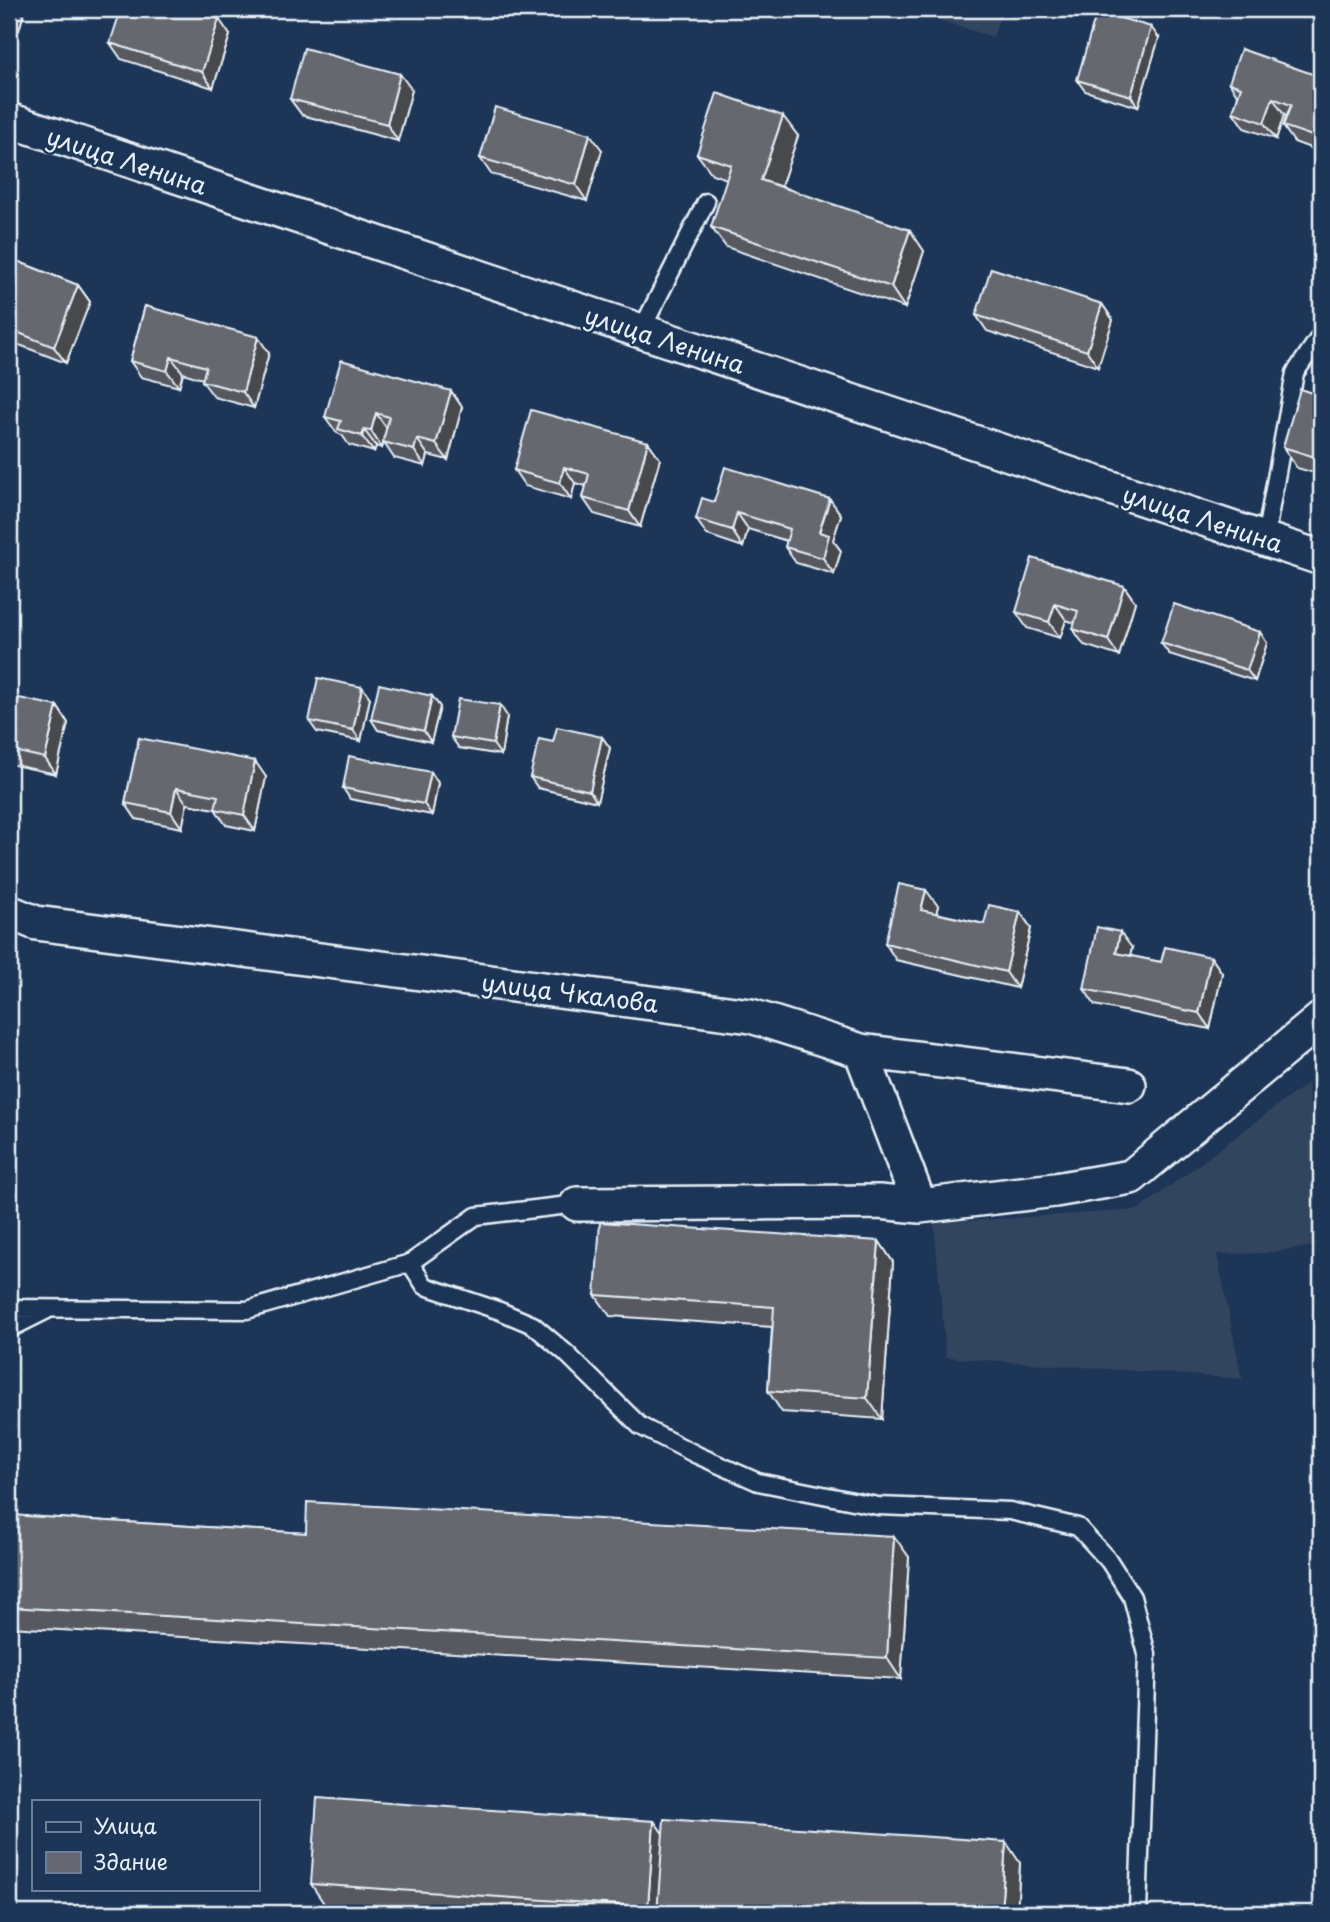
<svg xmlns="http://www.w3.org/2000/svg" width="1330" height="1922" font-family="'Playpen Sans',sans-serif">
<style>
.built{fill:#33445e}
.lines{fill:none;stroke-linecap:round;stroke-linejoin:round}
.service-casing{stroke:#e8f1f8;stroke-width:21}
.minor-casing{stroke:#e8f1f8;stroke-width:38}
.service{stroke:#1d3557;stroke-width:16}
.minor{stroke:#1d3557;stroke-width:33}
.wall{fill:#585960;stroke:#e8f1f8;stroke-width:2}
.shaded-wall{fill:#47484e;stroke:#e8f1f8;stroke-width:2}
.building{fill:#666770;stroke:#e8f1f8;stroke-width:2}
.labels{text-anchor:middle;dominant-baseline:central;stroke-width:5;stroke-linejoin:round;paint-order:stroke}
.street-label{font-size:24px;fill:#e8f1f8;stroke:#1d3557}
</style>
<rect width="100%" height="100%" fill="#1d3557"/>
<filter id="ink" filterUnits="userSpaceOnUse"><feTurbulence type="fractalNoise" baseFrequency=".0143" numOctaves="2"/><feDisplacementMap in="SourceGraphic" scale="14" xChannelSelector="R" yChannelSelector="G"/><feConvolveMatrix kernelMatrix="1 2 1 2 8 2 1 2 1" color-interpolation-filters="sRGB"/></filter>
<g filter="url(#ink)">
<path class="built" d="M903,9H1002L993,37Z
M1321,1073V1245L1264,1253L1217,1254L1242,1379L946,1357L934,1223L1138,1210Z"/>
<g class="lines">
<defs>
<path id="service" d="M641,331L706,202
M1265,539L1295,373L1321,335
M577,1204L476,1216L410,1263L425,1286L500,1311L533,1325L566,1353L640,1426L697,1455L758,1482L878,1506L1010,1511L1078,1527L1109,1561L1132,1597L1147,1654L1138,1913
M9,1308L247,1310L410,1263
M9,1329L47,1310"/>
<path id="minor" d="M9,120L1321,558
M9,912L36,923L751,1016L861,1051L1129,1085
M861,1051L920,1206
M577,1204L879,1202L920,1206L1055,1190L1131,1177L1321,1019"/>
</defs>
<use href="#service" class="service-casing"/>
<use href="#minor" class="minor-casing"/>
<use href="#service" class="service"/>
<use href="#minor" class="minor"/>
</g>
<path class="wall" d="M9,9H25L19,30L9,27Z
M230,35L213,88L121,59L110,43Z
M1159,38L1138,107L1085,91L1077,80Z
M1321,77V152L1294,142L1283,126L1287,116L1284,115L1276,139L1244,128L1233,112L1238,96L1229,83Z
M412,90L398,141L302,115L290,99Z
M798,136L781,186L924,251L905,308L726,247L711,227L727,179L712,174L697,154Z
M602,150L587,201L491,174L480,158Z
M9,258L78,285L90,302L66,363L9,341Z
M1102,304L1113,320L1098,367L987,331L976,315Z
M145,306L269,353L254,408L214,397L202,381L203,379L183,373L179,387L141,377L130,361Z
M451,391L462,407L448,460L428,455L425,466L394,458L384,443L382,448L376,446L374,452L349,445L342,435L337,433L325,417Z
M1321,396V475L1297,468L1283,447Z
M648,442L660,459L640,527L594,514L583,498L586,486L575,483L571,499L525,486L514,470Z
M714,502L841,515L833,540L841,551L834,574L796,563L785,547L787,541L748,529L743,547L707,535L696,519Z
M1124,586L1135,602L1119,656L1084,645L1073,629L1075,623L1066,620L1060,638L1027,628L1016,612Z
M1161,643H1267L1255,681L1169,654Z
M362,687L370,698L361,741L317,732L309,721Z
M432,696L440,707L431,742L378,730L371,719Z
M57,706L68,723L56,774L9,764V710L15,711Z
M507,716L501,755L459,748L451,737Z
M602,737L610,748L597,802L538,788L530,777L553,742Z
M139,738L266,777L255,831L226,825L215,809L187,804L182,828L136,819L125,803Z
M431,772L438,783L432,815L350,799L343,788Z
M938,906L936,913L984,924L1020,912L1031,928L1017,988L896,960L885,943Z
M1132,948L1130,956L1161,962L1211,957L1222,973L1210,1029L1095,1005L1084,989Z
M879,1241L893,1262L882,1419L782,1412L768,1391L772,1327L610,1316L595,1295Z
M9,1515L306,1533L909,1557L901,1679L9,1627Z
M654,1821L663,1834L1020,1863L1017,1913H448L325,1905L311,1884Z"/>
<path class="shaded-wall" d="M9,9H25L19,30L9,16Z
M219,19L230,35L213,88L202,72Z
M1151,27L1159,38L1138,107L1131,96Z
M400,74L412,90L398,141L387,124Z
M1273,98L1284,115L1276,139L1264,123Z
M783,116L798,136L776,201L761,180Z
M590,134L602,150L587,201L576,185Z
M910,230L924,251L905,308L891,287Z
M78,285L90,302L66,363L54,347Z
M1102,304L1113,320L1098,367L1087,351Z
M258,337L269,353L254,408L243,392Z
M171,357L183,373L179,387L167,371Z
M451,391L462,407L448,460L436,444Z
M376,413L387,429L382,448L371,431Z
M364,430L376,446L374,452L362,436Z
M417,439L428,455L425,466L414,450Z
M648,442L660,459L640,527L629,511Z
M564,467L575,483L571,499L560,483Z
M830,499L841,515L833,540L841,551L834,574L823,558L819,532Z
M737,513L748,529L743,547L732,530Z
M1124,586L1135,602L1119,656L1108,640Z
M1055,604L1066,620L1060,638L1049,622Z
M1260,632L1267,643L1255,681L1247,670Z
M362,687L370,698L361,741L353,730Z
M432,696L440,707L431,742L424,731Z
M500,705L507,716L501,755L493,744Z
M57,706L68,723L56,774L45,758Z
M602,737L610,748L597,802L590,791Z
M255,761L266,777L255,831L244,815Z
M431,772L438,783L432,815L424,804Z
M176,788L187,804L182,828L171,812Z
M926,890L938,906L933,926L921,910Z
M1020,912L1031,928L1017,988L1006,972Z
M1120,932L1132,948L1127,969L1116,953Z
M1211,957L1222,973L1210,1029L1199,1013Z
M879,1241L893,1262L882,1419L867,1398Z
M894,1536L909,1557L901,1679L887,1658Z
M654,1821L669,1842L664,1913H652L648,1907Z
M1006,1842L1020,1863L1017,1913H1001Z"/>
<path class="building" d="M121,9H185L219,19L202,72L110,43Z
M1097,11L1151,27L1131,96L1077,80Z
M304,48L400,74L387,124L290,99Z
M1241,49L1321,77V139L1283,126L1291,105L1273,98L1264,123L1233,112L1241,87L1229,83Z
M717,93L783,116L761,180L910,230L891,287L711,227L731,165L697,154Z
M495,107L590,134L576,185L480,158Z
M9,258L78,285L54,347L9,329Z
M991,268L1102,304L1087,351L976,315Z
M145,306L258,337L243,392L202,381L206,367L171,357L167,371L130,361Z
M341,360L451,391L436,444L417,439L414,450L383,442L389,417L376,413L371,431L364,430L362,436L338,429L341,421L325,417Z
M1300,389L1321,396V459L1283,447Z
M531,410L648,442L629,511L583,498L589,474L564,467L560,483L514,470Z
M725,467L830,499L819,532L829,535L823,558L785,547L790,529L737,513L732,530L696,519L702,498L714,502Z
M1032,558L1124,586L1108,640L1073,629L1078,611L1055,604L1049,622L1016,612Z
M1174,604L1260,632L1247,670L1161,643Z
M318,678L362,687L353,730L309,721Z
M379,684L432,696L424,731L371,719Z
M19,698L57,706L45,758L9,750V710L15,711Z
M458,699L500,705L493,744L451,737Z
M557,727L602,737L590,791L530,777L539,739L553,742Z
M139,738L255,761L244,815L215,809L218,796L176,788L171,812L125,803Z
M349,756L431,772L424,804L343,788Z
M899,884L926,890L921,910L984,924L989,905L1020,912L1006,972L885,943Z
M1097,927L1120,932L1116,953L1161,962L1165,947L1211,957L1199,1013L1084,989Z
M600,1222L879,1241L867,1398L768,1391L774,1307L595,1295Z
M307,1502L894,1536L887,1658L9,1607V1515L306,1533Z
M317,1798L654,1821L648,1907L311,1884Z
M664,1819L1006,1842L1001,1913H657Z"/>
</g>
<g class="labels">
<g class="street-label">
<text transform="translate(127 160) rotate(18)">улица Ленина</text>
<text transform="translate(665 339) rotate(18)">улица Ленина</text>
<text transform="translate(1203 518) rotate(18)">улица Ленина</text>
<text transform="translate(570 992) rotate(7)">улица Чкалова</text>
</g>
</g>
<rect width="1330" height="1922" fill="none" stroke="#1d3557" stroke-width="35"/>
<rect x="18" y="18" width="1295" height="1887" fill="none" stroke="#e8f1f8" stroke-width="2.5" filter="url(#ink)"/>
<rect x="32" y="1800" width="228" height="91" fill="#1d3557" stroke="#6e8097" stroke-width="2"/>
<rect x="46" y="1822" width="35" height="10" fill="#1d3557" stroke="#6e8097" stroke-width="2"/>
<text x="94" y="1834" font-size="21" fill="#e8f1f8">Улица</text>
<rect x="46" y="1852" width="35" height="21" fill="#666770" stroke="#6e8097" stroke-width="2"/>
<text x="94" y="1870" font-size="21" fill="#e8f1f8">Здание</text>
</svg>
